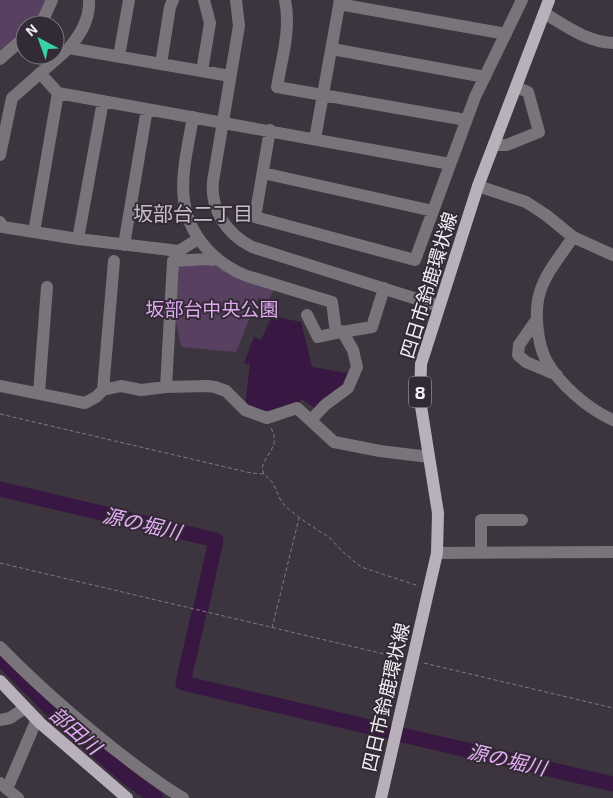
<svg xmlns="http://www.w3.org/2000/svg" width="613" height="798" font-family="'Exo 2','Noto Sans JP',sans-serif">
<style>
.green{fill:#584060}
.water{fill:#381742}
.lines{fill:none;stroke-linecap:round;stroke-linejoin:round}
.river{stroke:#381742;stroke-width:15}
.path{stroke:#817a83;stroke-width:1;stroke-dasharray:4 2.5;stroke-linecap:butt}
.minor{stroke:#78747a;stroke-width:12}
.major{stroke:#b8b0bb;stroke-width:12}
.labels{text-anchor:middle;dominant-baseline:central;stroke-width:4;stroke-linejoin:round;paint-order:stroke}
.shield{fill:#322a34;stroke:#b9b3bb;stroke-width:1}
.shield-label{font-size:18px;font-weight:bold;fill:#f3eef5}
.street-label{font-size:19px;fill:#f3eef5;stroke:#322a34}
.park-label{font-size:19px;fill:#dfa8f1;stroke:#322a34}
.neighbourhood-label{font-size:20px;fill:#c8becb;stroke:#322a34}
.water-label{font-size:20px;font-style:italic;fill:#e5adf6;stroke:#322a34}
</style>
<rect width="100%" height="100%" fill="#3c343f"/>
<path class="green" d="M0,0H49L33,25H25V32L0,52Z
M208,262L274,289L269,299L258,298L236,352L181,347L173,306L177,264Z"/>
<path class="water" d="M272,316L301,322L312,367L347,373L343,383L345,385L317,410L302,399L298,404L265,415L245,405L250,364L244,363L254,337L261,340Z"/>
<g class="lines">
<path class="river" d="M0,489L216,540L201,608
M199,613L183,683L387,731
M0,658L65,723L127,777L156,798
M402,735L613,784"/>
<path class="path" d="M0,414L251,473L264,474
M271,428C281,447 266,452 262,468L264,474L273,483L281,501L286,507L304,521L330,538L342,551L361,567L419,586
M0,563L401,658
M272,628L299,518
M424,663L613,708"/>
<path class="minor" d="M236,0L239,26L213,181C210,210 227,234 252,247L439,306
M285,0C291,29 282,58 277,87L466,120
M339,4L506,34
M544,13C566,26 587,42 613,43
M39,25L43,20L52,0
M69,48L230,76
M332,49L485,77
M119,56L129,0
M0,59L25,37
M161,64L170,7L173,0
M202,71L210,23L204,0
M40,73L58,93L450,164
M193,117C185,165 170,208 207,249C218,261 231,270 247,276L332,302L336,333L372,327L384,288
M270,130L255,217L415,260L475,97L522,0
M315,139L340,0
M494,145H507L539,132L528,92L516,87
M0,155L12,98L69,48C81,34 90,19 89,0
M263,173L433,211
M478,186L526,202L546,215L573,237L613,255
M0,222L3,227L78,239L179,251L198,239
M34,232L58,93
M573,237C562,254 546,272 540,292C534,311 537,342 546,360C559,384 588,409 613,420
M78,239L103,101
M124,245L147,109
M307,315L318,337L336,333
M537,319L519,345L518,355L526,362L557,375
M0,386L85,403L96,397L103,390L121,386L141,390L166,387L207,386L215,387L226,391L245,410L267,418L297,408L334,442L380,451L429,457
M166,387L173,261L209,259L212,260L216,258
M103,390L114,261
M39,393L47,287
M311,420L325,405L348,388L357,367L353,350L342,331
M481,552V520H522
M437,553L613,552
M0,647C36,684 74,717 114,749C136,766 159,784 183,798
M0,720L10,718L25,708
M0,783L18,798
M7,789L37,719"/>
<path class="major" d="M0,681L40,723L127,798
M381,798L437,553L438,513L420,400L421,364L478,186L549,0"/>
</g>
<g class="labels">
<rect class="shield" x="409" y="376.5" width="22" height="31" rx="4"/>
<g class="shield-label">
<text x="420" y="392">8</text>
</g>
<g class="street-label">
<text transform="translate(428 285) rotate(-73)">四日市鈴鹿環状線</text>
<text transform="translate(385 697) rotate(-77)">四日市鈴鹿環状線</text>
</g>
<g class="park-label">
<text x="212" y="308">坂部台中央公園</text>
</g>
<g class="neighbourhood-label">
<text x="193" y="213">坂部台二丁目</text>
</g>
<g class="water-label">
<text transform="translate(142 523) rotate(13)">源の堀川</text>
<text transform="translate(76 730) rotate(41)">部田川</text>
<text transform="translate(507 759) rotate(13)">源の堀川</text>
</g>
</g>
<g transform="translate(40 40) rotate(319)"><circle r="24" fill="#322a34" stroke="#7f7881"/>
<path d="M0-4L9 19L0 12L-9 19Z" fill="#39d4a5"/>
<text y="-8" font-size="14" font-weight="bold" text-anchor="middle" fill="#f3eef5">N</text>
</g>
</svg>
